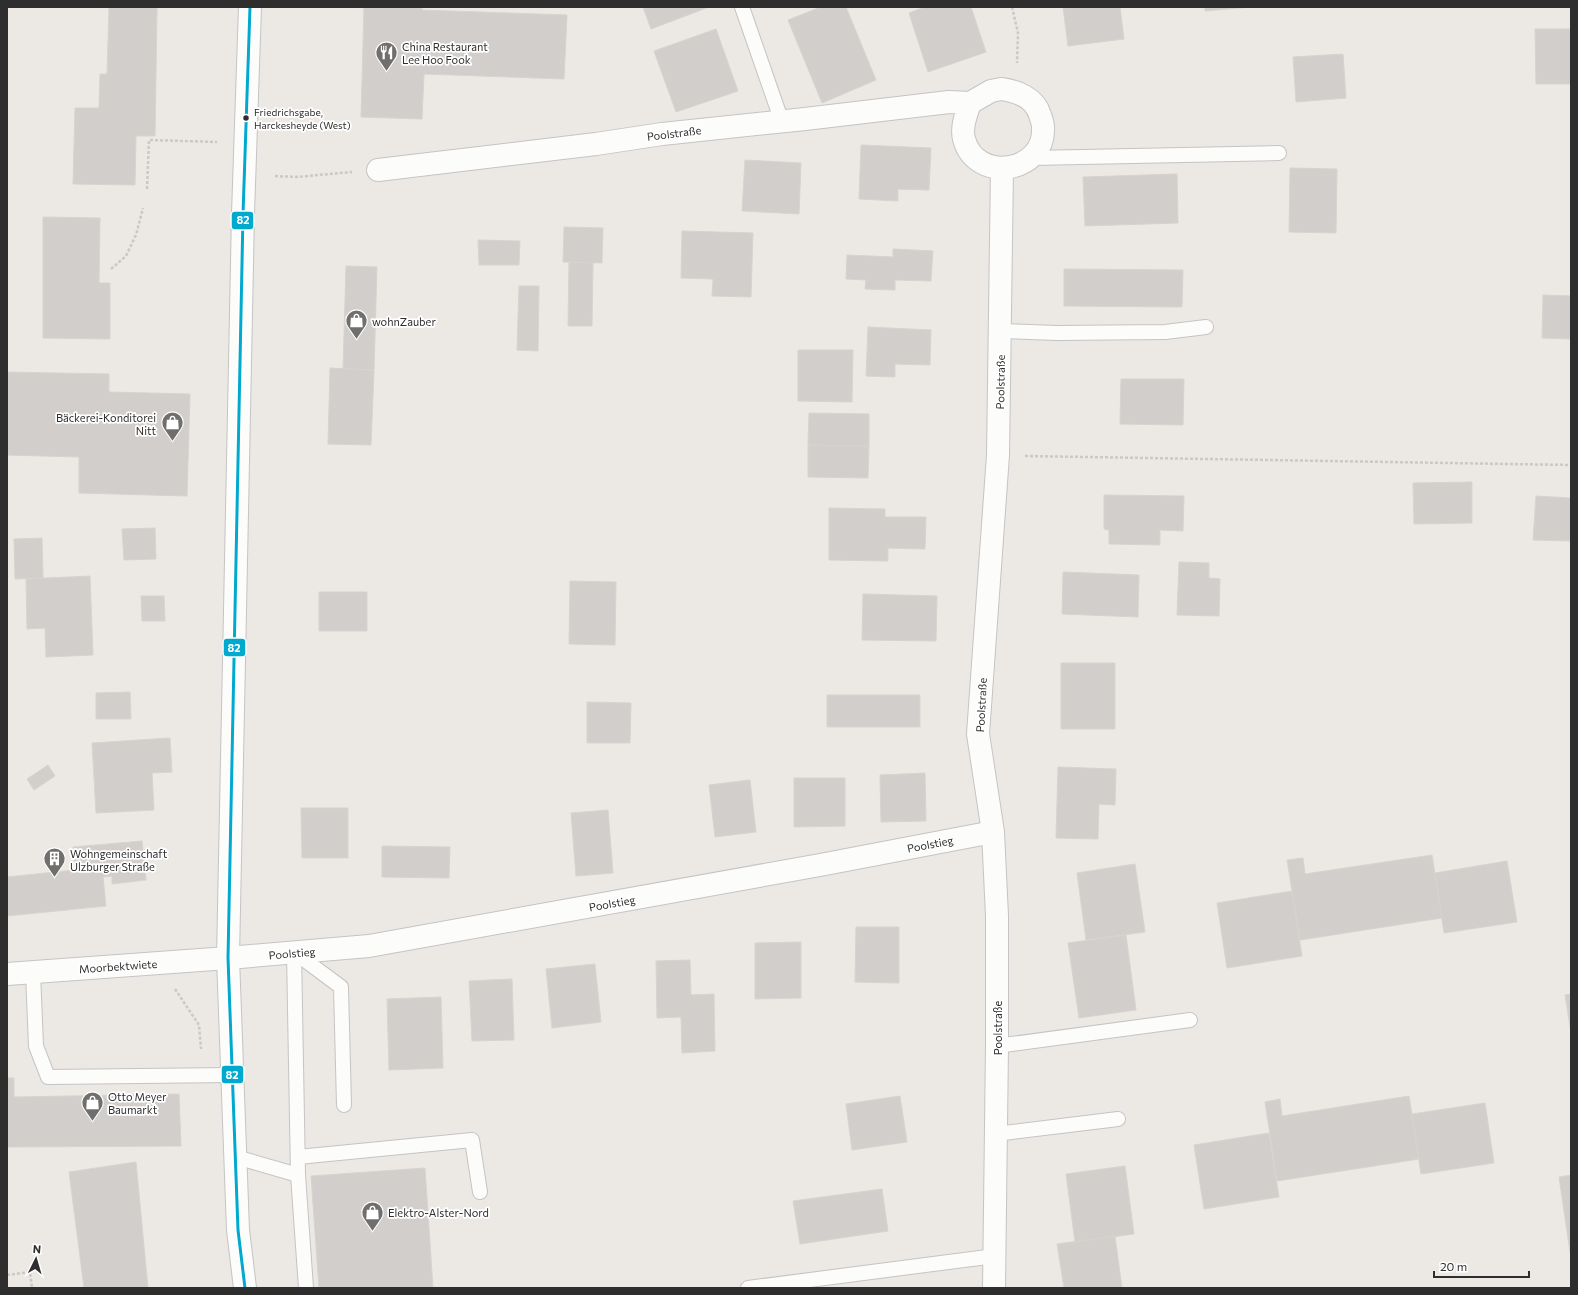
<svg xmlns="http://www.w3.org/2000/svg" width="1578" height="1295" font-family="Commissioner,sans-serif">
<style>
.building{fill:#d1cecb;stroke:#d7d4d0}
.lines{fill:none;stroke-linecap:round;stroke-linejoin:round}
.service-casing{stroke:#c5c4c5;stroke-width:16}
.minor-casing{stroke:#c5c4c5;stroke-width:24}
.secondary-casing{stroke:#c5c4c5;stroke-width:24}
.path{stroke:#c9c9c8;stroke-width:2.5;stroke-dasharray:3 2;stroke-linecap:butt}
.service{stroke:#fcfcfb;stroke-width:14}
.minor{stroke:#fcfcfb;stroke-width:22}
.secondary{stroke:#fcfcfb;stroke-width:22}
.bus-1-casing{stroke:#fff;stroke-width:6}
.bus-1{stroke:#00a9ce;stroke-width:3}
.bus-dot{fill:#2e2e2e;stroke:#fff;stroke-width:1.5}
.labels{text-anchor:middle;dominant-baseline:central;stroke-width:3.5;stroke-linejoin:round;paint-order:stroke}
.bus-label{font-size:10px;fill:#2e2e2e;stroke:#fff;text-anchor:start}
.poi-label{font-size:11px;fill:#2e2e2e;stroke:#fff;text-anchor:start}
.street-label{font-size:11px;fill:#2e2e2e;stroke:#fff}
.line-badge{stroke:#fff;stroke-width:1.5}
.badge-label{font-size:11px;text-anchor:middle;font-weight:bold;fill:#fff}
</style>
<rect width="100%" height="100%" fill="#ece8e4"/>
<path class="building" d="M109,7H157L155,136H136L135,185L73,184L75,108H99L100,74H107Z
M364,7H422V10L567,15L564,79L424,74L422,119L361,117Z
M643,7H709L651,29Z
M821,7H846L876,80L822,103L788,20Z
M925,7H971L986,52L928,72L909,13Z
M1063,7H1120L1124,39L1068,46Z
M1205,7H1251L1205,11Z
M716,29L738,91L676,112L654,51Z
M1535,29H1571V84H1536Z
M1343,54L1346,98L1296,102L1293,57Z
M861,145L931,148L929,190L898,189V201L859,199Z
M745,160L801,163L799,214L742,211Z
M1290,168L1337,169L1336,233L1289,232Z
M1177,174L1178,223L1085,226L1083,177Z
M43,217L100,218L99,283H110V339L43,338Z
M564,227L603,228L602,263L563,262Z
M682,231L753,233L751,297L712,296L713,279L681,278Z
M478,240L520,241L519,265H479Z
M893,249L933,251L931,281L895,280V290L865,289L866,280L846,279L847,255L893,257Z
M569,262L593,263L592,326H568Z
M346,266L377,267L374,370L343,369Z
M1064,269L1183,270L1182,307L1064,306Z
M519,286H539L538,351L517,350Z
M1543,295L1571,296V339L1542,338Z
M868,327L931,330L930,365L895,364V377L866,376Z
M798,350H853L852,402L798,401Z
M330,368L374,370L371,445L328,444Z
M7,372L109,374V392L190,394L187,496L79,493V457L7,455Z
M1121,379H1184L1183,425L1120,424Z
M809,413L869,414V446L808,445Z
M808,445L869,446L868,478L808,477Z
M1472,482V523L1414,524L1413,483Z
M1104,495L1184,496L1183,531L1160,530V545L1109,544V530L1104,529Z
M1536,496L1571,498V541L1533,540Z
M829,508L885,509V517H926L925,549L888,548V561L829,560Z
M155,528L156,559L124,560L122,529Z
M42,538L43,578L15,579L14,539Z
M1179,562L1209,563V578L1220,579L1219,616L1177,615Z
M1063,572L1139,575L1138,617L1062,614Z
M90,576L93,655L46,657L45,628L27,629L26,579Z
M570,581L616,582L615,645L569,644Z
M319,592H367V631H319Z
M863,594L937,596L936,641L862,640Z
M141,596H164L165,621H142Z
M1061,663H1115V729H1061Z
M130,692L131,719H96V693Z
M827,695H920V727H827Z
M587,702L631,703L630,743H587Z
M170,738L172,772L152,773L154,810L96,813L92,743Z
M48,765L55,776L34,790L27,779Z
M1058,767L1116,769L1115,805L1099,804L1098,839L1056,838Z
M925,773L926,821L881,822L880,775Z
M794,778H845V826L794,827Z
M750,780L756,832L715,837L709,785Z
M301,808H348V858H302Z
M608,810L613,873L576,876L571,813Z
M142,841L146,880L112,884V876L103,877L106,906L7,916V877L75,870L73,847Z
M382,846L450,847L449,878L382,877Z
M1432,855L1442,918L1300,940L1287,860L1303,858L1305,874Z
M1507,861L1517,922L1444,933L1435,873Z
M1135,864L1145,932L1086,940L1077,873Z
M1292,891L1302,956L1227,968L1217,903Z
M856,927H899V983L855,982Z
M1126,935L1136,1010L1079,1018L1068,943Z
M801,942V998L755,999V943Z
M690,960L691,995L714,994L715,1051L682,1053L681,1017L657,1018L656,961Z
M595,964L601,1022L552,1028L546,969Z
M512,979L514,1040L472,1041L469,981Z
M1571,994V1033L1565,995Z
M441,997L443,1068L389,1070L387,999Z
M7,1078H14V1097L179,1094L181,1146L7,1147Z
M900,1096L907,1142L852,1150L846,1104Z
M1409,1096L1419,1159L1277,1181L1265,1102L1280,1099L1282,1116Z
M1485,1103L1494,1163L1421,1174L1412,1114Z
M1269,1133L1279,1197L1204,1209L1194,1145Z
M136,1162L148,1288H84L69,1172Z
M1125,1166L1134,1234L1075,1242L1066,1174Z
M425,1168L433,1288H319L311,1176Z
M1571,1175V1252H1570L1559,1177Z
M882,1189L888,1231L800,1244L793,1201Z
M1115,1236L1122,1288H1064L1057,1244Z"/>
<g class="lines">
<defs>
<path id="service" d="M742,7L782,122
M1031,158L1279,153
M1001,331L1057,333L1165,332L1206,327
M294,952L298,1175
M294,952L341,987L344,1105
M33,973L36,1046L48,1077L232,1075
M997,1046L1190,1020
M996,1134L1118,1119
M236,1157L298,1175L306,1288
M298,1157L472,1140L480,1192
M748,1288L995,1256"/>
<path id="minor" d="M1001,89C1017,91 1035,98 1040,115C1041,118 1043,123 1043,127C1046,173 976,184 964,139C961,127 966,115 970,103L991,91Z
M378,170L596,144L662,134L805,119L949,102L970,103
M7,974L228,958L369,946L820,865L993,832
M994,1288L997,1046V916L993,832L978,734L998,455L1002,169"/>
<path id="secondary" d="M245,1288L238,1230L228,958L243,214L250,7"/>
</defs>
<use href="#service" class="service-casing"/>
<use href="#minor" class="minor-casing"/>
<use href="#secondary" class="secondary-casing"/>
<path class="path" d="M1012,7L1018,33L1017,63
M275,176L296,177L352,172
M147,189L149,140L217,142
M111,269L126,256L136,235L143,208
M1025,456L1571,465
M175,989L199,1025L201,1049
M7,1275L30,1272L32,1288"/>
<use href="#service" class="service"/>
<use href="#minor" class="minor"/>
<use href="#secondary" class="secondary"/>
<defs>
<path id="bus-1" d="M245,1288L238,1230L228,958L243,214L250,7"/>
</defs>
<use href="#bus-1" class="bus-1-casing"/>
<use href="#bus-1" class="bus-1"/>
</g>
<defs>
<symbol id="restaurant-pin" viewBox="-11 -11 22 30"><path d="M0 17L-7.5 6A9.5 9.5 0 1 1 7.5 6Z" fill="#706f6e" stroke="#fff"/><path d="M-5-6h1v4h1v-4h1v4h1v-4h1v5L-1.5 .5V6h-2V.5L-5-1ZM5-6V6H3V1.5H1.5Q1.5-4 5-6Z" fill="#fff"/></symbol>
<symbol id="shop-pin" viewBox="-11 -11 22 30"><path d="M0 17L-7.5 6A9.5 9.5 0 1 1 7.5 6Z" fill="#706f6e" stroke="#fff"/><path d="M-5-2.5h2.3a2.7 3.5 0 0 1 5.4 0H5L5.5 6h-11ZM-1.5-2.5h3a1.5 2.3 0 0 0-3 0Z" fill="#fff"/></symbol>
<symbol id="building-pin" viewBox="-11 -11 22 30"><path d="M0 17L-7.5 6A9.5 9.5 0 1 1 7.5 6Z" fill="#706f6e" stroke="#fff"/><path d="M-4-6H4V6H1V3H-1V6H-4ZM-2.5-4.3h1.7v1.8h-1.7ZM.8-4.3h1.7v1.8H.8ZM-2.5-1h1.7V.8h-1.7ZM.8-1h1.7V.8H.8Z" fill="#fff"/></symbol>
</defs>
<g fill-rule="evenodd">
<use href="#restaurant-pin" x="374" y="40" width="25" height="34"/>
<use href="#shop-pin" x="344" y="308" width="25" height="34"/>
<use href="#shop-pin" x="160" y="410" width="25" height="34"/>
<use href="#building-pin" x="42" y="846" width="25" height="34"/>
<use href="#shop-pin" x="80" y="1090" width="25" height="34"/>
<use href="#shop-pin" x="360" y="1200" width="25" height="34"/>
</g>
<circle class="bus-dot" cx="246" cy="118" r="3.5"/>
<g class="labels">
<g class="bus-label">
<text x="254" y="112">Friedrichsgabe,<tspan x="254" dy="13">Harckesheyde (West)</tspan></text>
</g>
<g class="poi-label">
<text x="402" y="46">China Restaurant<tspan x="402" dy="13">Lee Hoo Fook</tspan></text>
<text x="372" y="321">wohnZauber</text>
<text x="156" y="417" text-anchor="end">Bäckerei-Konditorei<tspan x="156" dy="13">Nitt</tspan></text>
<text x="70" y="853">Wohngemeinschaft<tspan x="70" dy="13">Ulzburger Straße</tspan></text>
<text x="108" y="1096">Otto Meyer<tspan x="108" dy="13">Baumarkt</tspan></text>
<text x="388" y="1212">Elektro-Alster-Nord</text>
</g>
<g class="street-label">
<text transform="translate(674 133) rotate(-7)">Poolstraße</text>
<text transform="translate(1000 382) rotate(-89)">Poolstraße</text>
<text transform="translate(981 705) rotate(-87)">Poolstraße</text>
<text transform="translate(930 844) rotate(-11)">Poolstieg</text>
<text transform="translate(612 903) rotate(-10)">Poolstieg</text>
<text transform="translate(292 953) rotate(-5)">Poolstieg</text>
<text transform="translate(118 966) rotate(-4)">Moorbektwiete</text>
<text transform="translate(997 1028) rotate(-90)">Poolstraße</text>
</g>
</g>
<g class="line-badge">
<rect x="231" y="211" width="23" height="19" rx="4" fill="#00a9ce"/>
<rect x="223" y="638" width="23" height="19" rx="4" fill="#00a9ce"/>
<rect x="221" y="1065" width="23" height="19" rx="4" fill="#00a9ce"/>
</g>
<g class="badge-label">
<text x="243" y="224">82</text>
<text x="234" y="652">82</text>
<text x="232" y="1079">82</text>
</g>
<rect width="1578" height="1295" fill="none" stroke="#2e2e2e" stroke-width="16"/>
<g transform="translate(36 1259) rotate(5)" stroke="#ffffff" stroke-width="3" paint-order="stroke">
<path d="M0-3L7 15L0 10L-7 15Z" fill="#2e2e2e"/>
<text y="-6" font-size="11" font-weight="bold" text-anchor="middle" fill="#2e2e2e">N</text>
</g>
<path d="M1434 1271v6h95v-6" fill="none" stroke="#2e2e2e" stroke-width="2"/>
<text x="1440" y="1271" font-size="12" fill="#2e2e2e" stroke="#ffffff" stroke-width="3" paint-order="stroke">20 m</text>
</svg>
